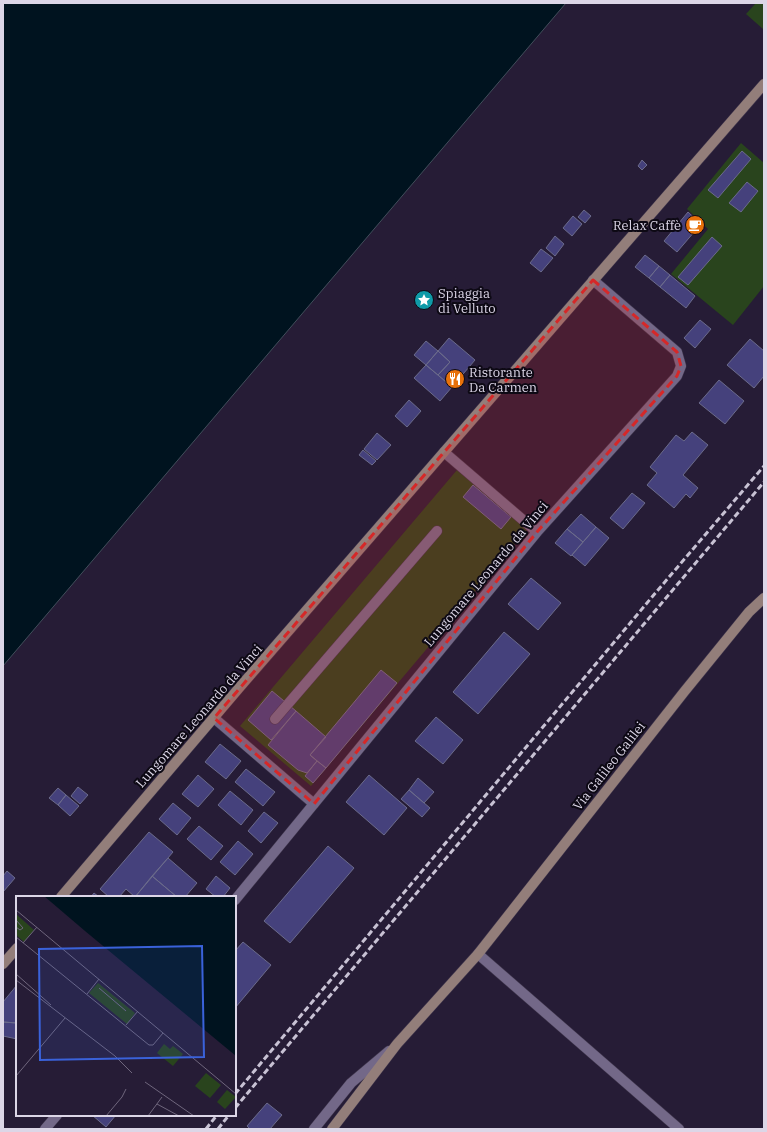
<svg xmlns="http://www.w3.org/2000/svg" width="767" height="1132" font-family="'IBM Plex Serif',serif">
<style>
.green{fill:#29441d}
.water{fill:#00131f;stroke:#424e5b}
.building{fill:#45417c;stroke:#6b6b8b}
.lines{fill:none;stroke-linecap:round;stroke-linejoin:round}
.lane-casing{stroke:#40374d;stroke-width:11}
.street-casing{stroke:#40374d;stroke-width:11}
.secondary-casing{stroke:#40374d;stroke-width:11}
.lane{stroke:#736888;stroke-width:10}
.street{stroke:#736888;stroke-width:10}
.secondary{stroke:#937e7a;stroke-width:10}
.rail{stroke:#c8c2d4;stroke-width:3;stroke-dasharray:6 3;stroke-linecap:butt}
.marked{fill:#d62828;fill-opacity:0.2;stroke:#d62828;stroke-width:3;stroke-dasharray:8 5;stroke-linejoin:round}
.labels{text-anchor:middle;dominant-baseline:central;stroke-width:4;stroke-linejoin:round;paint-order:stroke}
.poi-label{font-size:13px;fill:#dcd6e7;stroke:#0d0914;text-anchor:start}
.street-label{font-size:13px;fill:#dcd6e7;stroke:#0d0914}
.inset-road{fill:none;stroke:#6f667d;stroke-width:1}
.view{fill:#3a62da;fill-opacity:0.15;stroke:#3a62da;stroke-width:2}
.inset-edge{fill:none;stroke:#dcd6e7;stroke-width:2}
</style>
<rect width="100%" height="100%" fill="#261c36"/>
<path class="green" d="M756,3H764L763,29L746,14Z
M741,143L764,163V286L733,325L671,274L708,229L687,209Z
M457,470L527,530L311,786L240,726Z"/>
<path class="water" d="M3,3H566L3,666Z"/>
<path class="building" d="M742,151L751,159L718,198L708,190Z
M642,160L647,165L642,170L638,166Z
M747,182L758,191L741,212L729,203Z
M584,210L591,216L585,223L578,217Z
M688,212L701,224L677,252L664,241Z
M573,216L582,224L572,236L563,228Z
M555,236L564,244L555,256L546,248Z
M712,237L722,246L688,285L678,277Z
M541,249L553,258L541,272L530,263Z
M645,255L659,266L649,278L635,267Z
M659,266L670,275L660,287L649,278Z
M670,275L695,296L686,308L660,287Z
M700,320L711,329L695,348L684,338Z
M449,338L475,360L452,387L438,375L450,362L438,351Z
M750,339L764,351V376L754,388L727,365Z
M426,341L438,351L426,365L414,355Z
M438,351L450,362L438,375L426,365Z
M426,365L452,387L440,401L414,378Z
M719,380L744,401L725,424L699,403Z
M409,400L421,411L407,427L395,416Z
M692,432L708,445L683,475L698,488L690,498L686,494L674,508L647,485L657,473L650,467L676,435L684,441Z
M377,433L391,445L377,460L364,449Z
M363,450L376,461L372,465L359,455Z
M473,485L511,517L501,529L463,497Z
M632,493L645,503L623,529L610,518Z
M581,514L596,527L583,542L567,529Z
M596,527L609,538L585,566L572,555Z
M567,529L583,542L571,556L555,543Z
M531,578L561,603L538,630L508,604Z
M504,632L530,654L478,714L453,692Z
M381,670L397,683L326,768L310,755Z
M272,691L296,711L271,740L248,720Z
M296,711L326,737L310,755L317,761L307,773L298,770L268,745Z
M436,717L463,740L443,764L415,741Z
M220,744L241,761L226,779L205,762Z
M317,761L326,768L313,783L305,776Z
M246,769L275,792L263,806L235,782Z
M198,775L214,789L198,807L182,794Z
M369,775L407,808L384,835L346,802Z
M418,778L434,792L424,803L409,790Z
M78,787L88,795L80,804L71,796Z
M58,788L66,795L58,805L49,798Z
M409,790L430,808L422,817L401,799Z
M230,791L253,810L241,825L218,805Z
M66,795L79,806L70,816L58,805Z
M173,803L191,818L177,835L159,819Z
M264,812L278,823L261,843L248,831Z
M199,826L223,846L211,860L187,839Z
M149,832L173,852L135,897L126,889L119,897H109L100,889Z
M238,841L253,854L235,875L220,862Z
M328,846L354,868L290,943L264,921Z
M168,858L197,883L185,897H177L152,876Z
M7,871L15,878L3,892V876Z
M152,876L177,897H135Z
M216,876L230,888L223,897H216L206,889Z
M94,893L99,897H91Z
M243,942L271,965L235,1008V951Z
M17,985V1023L3,1022V1002Z
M3,1022L17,1023V1039L3,1036Z
M267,1103L282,1115L270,1129H250L247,1126Z
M92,1115H116L106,1127Z"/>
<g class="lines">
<defs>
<path id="lane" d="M275,719L437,531
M478,954L679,1129"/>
<path id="street" d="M444,452L537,532
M214,718L314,804
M235,900L537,532L677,376L681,366L677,352L593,280
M45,1129L57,1115
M314,1129L351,1083L389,1051"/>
<path id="secondary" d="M61,897L239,688L764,84
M3,964L17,948
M332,1129L397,1044L478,954L684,692L749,612L764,598"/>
</defs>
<use href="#lane" class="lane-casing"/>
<use href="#street" class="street-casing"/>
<use href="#secondary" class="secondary-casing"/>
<use href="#lane" class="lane"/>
<use href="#street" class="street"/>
<use href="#secondary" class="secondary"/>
<path class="rail" d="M235,1094L652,597L764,466
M235,1108L764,482
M206,1129L217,1115
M218,1129L229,1115"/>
</g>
<path class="marked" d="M593,280L677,352L681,366L677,376L537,532L314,804L214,718Z"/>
<defs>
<symbol id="cafe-disc" viewBox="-11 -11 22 22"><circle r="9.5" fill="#e8710a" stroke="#0d0914"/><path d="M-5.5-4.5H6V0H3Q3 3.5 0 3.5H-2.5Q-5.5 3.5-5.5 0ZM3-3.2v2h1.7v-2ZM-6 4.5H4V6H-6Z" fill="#fff"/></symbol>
<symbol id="sight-disc" viewBox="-11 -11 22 22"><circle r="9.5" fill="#0f9aa8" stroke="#0d0914"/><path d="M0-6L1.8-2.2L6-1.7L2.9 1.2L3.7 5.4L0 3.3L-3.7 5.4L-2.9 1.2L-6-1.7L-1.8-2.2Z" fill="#fff"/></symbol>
<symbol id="restaurant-disc" viewBox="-11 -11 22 22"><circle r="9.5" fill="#e8710a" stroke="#0d0914"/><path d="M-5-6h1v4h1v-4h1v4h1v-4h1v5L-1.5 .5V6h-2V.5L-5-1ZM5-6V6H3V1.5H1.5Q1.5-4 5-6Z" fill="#fff"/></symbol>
</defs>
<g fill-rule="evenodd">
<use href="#cafe-disc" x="684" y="214" width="22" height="22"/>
<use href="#sight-disc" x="413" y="289" width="22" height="22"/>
<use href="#restaurant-disc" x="444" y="368" width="22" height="22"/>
</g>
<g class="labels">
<g class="poi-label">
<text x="681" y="225" text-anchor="end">Relax Caffè</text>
<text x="438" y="293">Spiaggia<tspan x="438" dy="15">di Velluto</tspan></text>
<text x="469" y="372">Ristorante<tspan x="469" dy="15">Da Carmen</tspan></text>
</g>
<g class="street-label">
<text transform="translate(486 574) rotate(-50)">Lungomare Leonardo da Vinci</text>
<text transform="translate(199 716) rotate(-49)">Lungomare Leonardo da Vinci</text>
<text transform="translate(609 766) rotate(-52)">Via Galileo Galilei</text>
</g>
</g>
<g transform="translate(16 896)">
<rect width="220" height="220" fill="#261c36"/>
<path d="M0,18L18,34L8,46L0,39ZM82,87L119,117L111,128L73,97ZM148,148L154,153L157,150L167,158L157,170L141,157ZM190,177L205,189L194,202L179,190ZM211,194L220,201L209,213L201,206Z" fill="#29441d"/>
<path d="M28,0H220V160L69,35Z" fill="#00131f"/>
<path class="inset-road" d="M0,14L220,198M0,24L7,32L4,34L0,31M0,41L133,149H137L147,137M7,47L21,31M0,78L35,109M0,84L99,160L116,177M83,92L110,115M71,98L83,83M110,129L122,115M0,180L49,122M129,186L178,220M141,208L163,220M90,220L106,201L110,193M132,220L146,201"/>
<path class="view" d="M186,50L188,161L24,164L23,53Z"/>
<rect width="220" height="220" class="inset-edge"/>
</g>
<rect width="767" height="1132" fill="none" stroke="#dcd6e7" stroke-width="8"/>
</svg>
